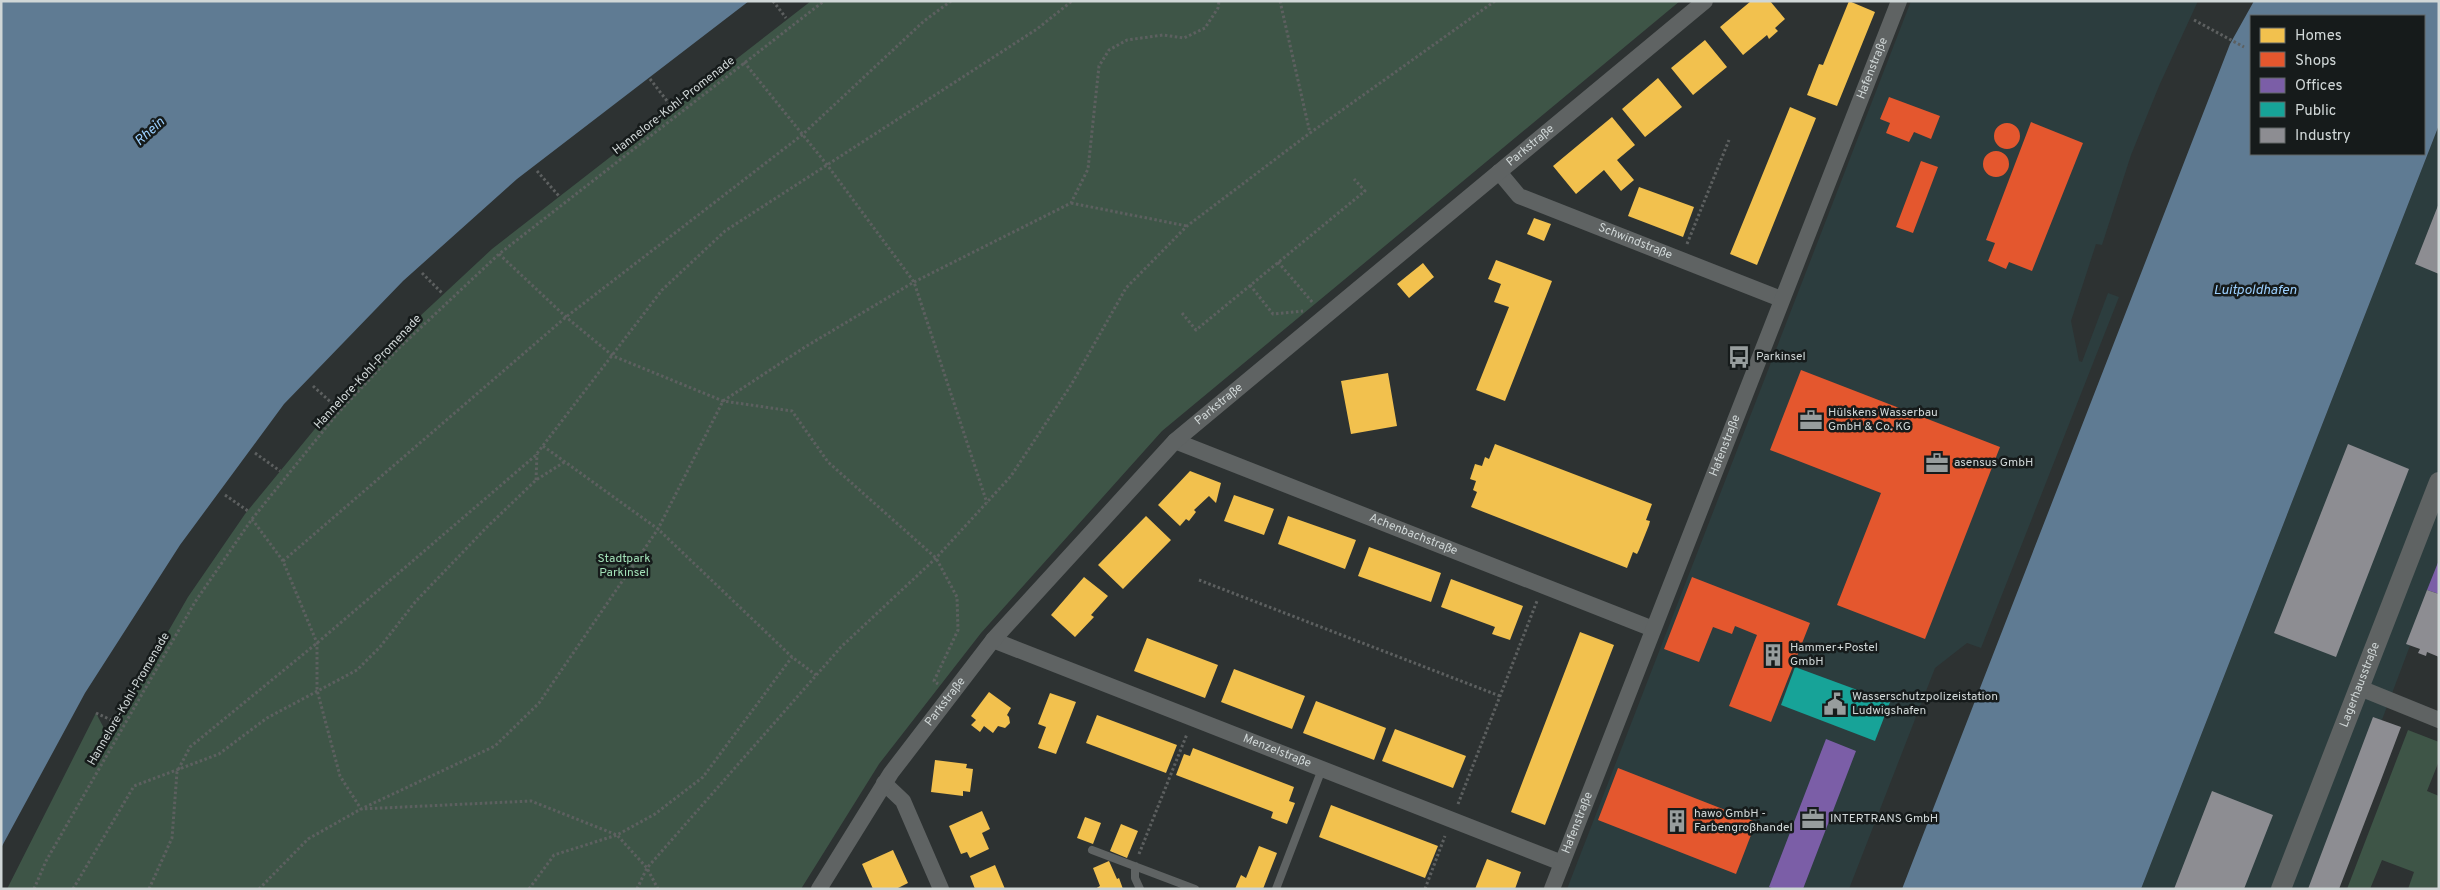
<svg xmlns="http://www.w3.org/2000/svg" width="2440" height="890" font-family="Overpass,sans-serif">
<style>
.built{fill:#2c3d3e}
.green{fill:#3e5547}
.water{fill:#5f7b93;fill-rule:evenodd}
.homes{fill:#f2c14e}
.shops{fill:#e4572e}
.offices{fill:#7b5ea7}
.public{fill:#17a398}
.industry{fill:#8d8d92}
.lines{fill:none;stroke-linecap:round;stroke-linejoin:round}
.path{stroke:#5d6060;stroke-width:3;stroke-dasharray:2.5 2.5;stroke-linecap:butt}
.service{stroke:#5f6363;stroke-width:8}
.minor{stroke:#5f6363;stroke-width:16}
.tertiary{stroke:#5f6363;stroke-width:20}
.labels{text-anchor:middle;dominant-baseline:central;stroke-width:5;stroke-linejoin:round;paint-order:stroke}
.street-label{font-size:12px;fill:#d0d7d7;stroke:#161b1b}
.poi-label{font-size:12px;fill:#d0d7d7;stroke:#161b1b;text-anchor:start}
.park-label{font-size:12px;fill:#a2e0b7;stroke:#161b1b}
.water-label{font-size:14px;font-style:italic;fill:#9bcffd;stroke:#161b1b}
</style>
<rect width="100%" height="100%" fill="#2d3232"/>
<path class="built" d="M1911,1H2198L2159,86L2131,155L2102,245L2096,244L2071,321L2079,361L2082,362L2108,293L2119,297L1981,648L1967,643L1935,668L1849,889H1567Z
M2439,125V569L2318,889H2141Z"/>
<path class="green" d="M811,1H1680L1162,431L981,633L879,764L801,889H7L96,713L108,736L188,597L245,514L332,408L390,344L492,249Z
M2408,730L2439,742V761L2427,791L2439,796V889H2408L2414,872L2382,860L2370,889H2347Z"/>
<path class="water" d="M1,1H749L517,179L403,281L284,404L180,545L85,693L1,848Z
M2254,1H2439V125L2141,889H1902L2230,44ZM2251,16H2424V154H2251Z"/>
<path class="homes" d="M1751,1H1770L1785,19L1775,28L1778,31L1769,39L1767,35L1743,55L1720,27Z
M1849,1L1875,12L1837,106L1807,95L1819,64L1823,65Z
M1705,40L1727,67L1693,95L1671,68Z
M1658,78L1682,107L1645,137L1622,109Z
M1790,107L1816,118L1757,265L1730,254Z
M1612,117L1635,145L1617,160L1634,180L1621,191L1604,170L1576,194L1553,166Z
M1639,187L1694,207L1683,237L1628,216Z
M1534,218L1551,224L1544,241L1527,234Z
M1496,260L1552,281L1505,401L1476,390L1509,307L1494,302L1501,284L1488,279Z
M1423,263L1434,277L1409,298L1397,284Z
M1388,373L1397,426L1351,434L1341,381Z
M1495,444L1652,504L1646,520L1650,521L1649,525L1639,550L1637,554L1633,552L1627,568L1471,507L1477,492L1473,490L1476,481L1470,479L1475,464L1482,466L1485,457L1489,459Z
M1190,471L1221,483L1216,503L1209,496L1194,510L1196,512L1189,521L1186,519L1180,526L1158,505Z
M1234,495L1274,509L1264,535L1224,521Z
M1146,516L1171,540L1123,589L1098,565Z
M1288,516L1356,540L1345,569L1278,544Z
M1369,547L1441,573L1431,602L1358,576Z
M1084,577L1108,596L1091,615L1094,617L1075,637L1051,615Z
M1451,579L1523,606L1510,640L1492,634L1495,627L1441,607Z
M1580,632L1614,645L1545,825L1511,812Z
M1147,638L1218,665L1205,698L1134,671Z
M1234,669L1305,696L1292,729L1221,702Z
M989,692L1011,708L1007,715L1009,717L1010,723L1005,728L998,726L993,733L984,726L980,732L971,725L976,720L971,716Z
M1050,693L1076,702L1056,754L1038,748L1046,727L1038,724Z
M1316,701L1386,728L1374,760L1303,733Z
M1097,715L1177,745L1166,773L1086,743Z
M1395,729L1466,756L1453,788L1382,761Z
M1193,748L1294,787L1289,801L1295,803L1287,824L1271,818L1273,812L1176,775L1184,754L1190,756Z
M935,760L967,764L966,768L973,769L970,792L963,791V796L931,792Z
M1331,805L1438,846L1425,878L1319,837Z
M982,811L990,829L982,833L989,849L970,858L967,852L961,854L949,826Z
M1085,817L1101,823L1093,844L1077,838Z
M1121,824L1138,831L1127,858L1110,851Z
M1259,846L1277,853L1263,889H1235L1241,875L1246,878Z
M893,850L908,883L896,889H873L862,864Z
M1487,859L1521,872L1515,889H1475Z
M1109,861L1117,879L1119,878L1123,889H1095L1100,886L1093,868Z
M995,865L1005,889H975L970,876Z"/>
<path class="shops" d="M1889,97L1940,116L1931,139L1914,132L1909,142L1886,133L1890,123L1880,119Z
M2031,122L2083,143L2032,271L2009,262L2006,269L1988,261L1995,243L1986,240Z
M1994 136a13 13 0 1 1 26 0a13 13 0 1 1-26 0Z
M1983 164a13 13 0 1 1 26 0a13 13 0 1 1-26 0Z
M1921,161L1938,167L1913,233L1896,227Z
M1801,370L2000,447L1925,639L1837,605L1881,493L1770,450Z
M1692,577L1810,623L1771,722L1729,706L1757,635L1735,626L1732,634L1713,627L1699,662L1664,649Z
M1618,768L1756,822L1736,874L1598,820Z"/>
<path class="offices" d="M2439,560V594L2427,590Z
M1826,739L1856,751L1803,889H1774L1769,887Z"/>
<path class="public" d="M1795,667L1890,702L1875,741L1781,705Z"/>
<path class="industry" d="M2439,203V274L2415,264Z
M2348,444L2409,469L2336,657L2274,633Z
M2427,590L2439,594V657L2427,652L2426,656L2418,653L2420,649L2406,644Z
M2373,717L2401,727L2381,780L2339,889H2308Z
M2212,791L2273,815L2244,889H2174Z"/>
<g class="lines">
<path class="path" d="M773,1L786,18
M1280,1L1310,133
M2194,20L2244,47
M744,62L828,166L914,282L987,503
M650,79L671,106
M537,171L559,196
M1071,203L1187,226
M1687,244L1729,140
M499,254L566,317L613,356L723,401L792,411L828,462L936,558L957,597L958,630L934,681L938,684
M1278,262L1313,303
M422,273L443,294
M1250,285L1273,314L1303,311
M1182,313L1196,330L1365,191L1354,179
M313,386L334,405
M543,446L658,529L792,657L816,675
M255,453L280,471
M536,480L537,454
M225,495L248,511
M252,519L283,561L317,643V690L340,776L361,809L531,801L617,835L647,868L658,889
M283,561L566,317L802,135L924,21L951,1
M1199,580L1500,696
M96,713L124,726
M1458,804L1537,601
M1139,854L1187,734
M34,889L46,861L195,602L252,519L337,414L398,349L499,254L824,1
M73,889L134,786L219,754L267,718L357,670L380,647L416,601L486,528L536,480L566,461
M149,889L172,838L177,772L190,747L317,643L535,456L662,290L725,231L1037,29L1072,1
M259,889L308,839L361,809L495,746L539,703L658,529L723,401L805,347L914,282L1071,203L1088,169L1099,66L1109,50L1127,40L1163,35L1184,38L1205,28L1218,8L1219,1
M529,889L554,855L617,835L655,814L703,777L792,657
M637,889L647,868L841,647L936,558L1011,476L1071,385L1126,288L1187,226L1310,133L1495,1
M1425,889L1445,836"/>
<path class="service" d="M1092,850L1195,889
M1135,866V878L1140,889
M1276,889L1322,769"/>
<g class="minor">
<path id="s1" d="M1499,172L1519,196L1781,299"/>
<path id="s2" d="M1175,441L1653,629"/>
<path id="s3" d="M993,640L1562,863"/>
<path d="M2360,688L2439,720"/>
<path d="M884,783L903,801L941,889"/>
<path id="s4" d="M819,889L891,773L993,640L1175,441L1705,1"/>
<path id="s5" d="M1552,889L1899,1"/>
</g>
<path class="tertiary" id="s6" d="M2281,889L2439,482"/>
</g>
<defs>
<symbol id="bus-bare" viewBox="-9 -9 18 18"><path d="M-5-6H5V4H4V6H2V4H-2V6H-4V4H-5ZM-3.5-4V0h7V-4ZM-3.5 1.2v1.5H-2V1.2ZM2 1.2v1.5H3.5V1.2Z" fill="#979d9d" stroke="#161b1b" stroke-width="2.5" paint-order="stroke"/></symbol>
<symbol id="office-bare" viewBox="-9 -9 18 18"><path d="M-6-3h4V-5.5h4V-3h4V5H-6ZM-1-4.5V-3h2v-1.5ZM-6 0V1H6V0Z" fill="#979d9d" stroke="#161b1b" stroke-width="2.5" paint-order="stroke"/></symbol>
<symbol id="building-bare" viewBox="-9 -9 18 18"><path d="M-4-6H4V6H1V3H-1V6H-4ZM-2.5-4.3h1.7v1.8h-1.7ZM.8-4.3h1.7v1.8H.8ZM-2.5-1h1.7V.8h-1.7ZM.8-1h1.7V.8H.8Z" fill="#979d9d" stroke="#161b1b" stroke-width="2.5" paint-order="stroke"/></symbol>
<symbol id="civic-bare" viewBox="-9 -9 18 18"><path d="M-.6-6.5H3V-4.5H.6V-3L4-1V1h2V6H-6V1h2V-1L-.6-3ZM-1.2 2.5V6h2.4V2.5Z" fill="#979d9d" stroke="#161b1b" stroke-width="2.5" paint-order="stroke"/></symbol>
</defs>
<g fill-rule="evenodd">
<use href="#bus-bare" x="1723" y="341" width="32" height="32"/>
<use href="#office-bare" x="1795" y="404" width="32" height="32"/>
<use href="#office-bare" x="1921" y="447" width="32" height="32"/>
<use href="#building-bare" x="1757" y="639" width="32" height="32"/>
<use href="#civic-bare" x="1819" y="688" width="32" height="32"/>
<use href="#office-bare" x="1797" y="803" width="32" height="32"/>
<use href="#building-bare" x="1661" y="805" width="32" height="32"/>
</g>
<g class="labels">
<g class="street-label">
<text stroke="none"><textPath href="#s5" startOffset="881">Hafenstraße</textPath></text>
<text transform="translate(674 106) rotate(-38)">Hannelore-Kohl-Promenade</text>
<text stroke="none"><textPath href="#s4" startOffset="1036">Parkstraße</textPath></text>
<text stroke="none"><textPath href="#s1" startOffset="156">Schwindstraße</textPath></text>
<text transform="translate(368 372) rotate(-47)">Hannelore-Kohl-Promenade</text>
<text stroke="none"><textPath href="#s4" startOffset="631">Parkstraße</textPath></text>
<text stroke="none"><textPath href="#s5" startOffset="476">Hafenstraße</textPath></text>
<text stroke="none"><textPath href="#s2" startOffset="256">Achenbachstraße</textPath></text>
<text stroke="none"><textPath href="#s6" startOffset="219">Lagerhausstraße</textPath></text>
<text transform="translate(129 699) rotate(-60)">Hannelore-Kohl-Promenade</text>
<text stroke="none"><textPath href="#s4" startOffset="226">Parkstraße</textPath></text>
<text stroke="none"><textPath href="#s3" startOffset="305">Menzelstraße</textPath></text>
<text stroke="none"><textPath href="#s5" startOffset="71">Hafenstraße</textPath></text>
</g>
<g class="poi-label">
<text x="1756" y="357">Parkinsel</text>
<text x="1828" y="413">Hülskens Wasserbau<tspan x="1828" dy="14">GmbH &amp; Co. KG</tspan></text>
<text x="1954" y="463">asensus GmbH</text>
<text x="1790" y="648">Hammer+Postel<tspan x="1790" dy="14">GmbH</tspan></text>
<text x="1852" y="697">Wasserschutzpolizeistation<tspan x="1852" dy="14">Ludwigshafen</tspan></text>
<text x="1694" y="814">hawo GmbH -<tspan x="1694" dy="14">Farbengroßhandel</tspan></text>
<text x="1830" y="819">INTERTRANS GmbH</text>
</g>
<g class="park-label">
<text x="624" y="559">Stadtpark<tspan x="624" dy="14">Parkinsel</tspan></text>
</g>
<g class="water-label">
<text transform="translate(150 132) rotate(-42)">Rhein</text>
<text x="2255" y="290">Luitpoldhafen</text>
</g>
</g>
<rect width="2440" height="890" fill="none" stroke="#d0d7d7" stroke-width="5"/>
<rect x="2250" y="15" width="175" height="140" fill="#161b1b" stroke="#606666"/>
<rect x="2260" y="28" width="25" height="15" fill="#f2c14e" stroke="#606666"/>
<text x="2295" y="40" font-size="15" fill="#d0d7d7">Homes</text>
<rect x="2260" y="52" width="25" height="15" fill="#e4572e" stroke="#606666"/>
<text x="2295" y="65" font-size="15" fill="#d0d7d7">Shops</text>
<rect x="2260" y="78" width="25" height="15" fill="#7b5ea7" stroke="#606666"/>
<text x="2295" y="90" font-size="15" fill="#d0d7d7">Offices</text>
<rect x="2260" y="102" width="25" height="15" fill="#17a398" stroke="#606666"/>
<text x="2295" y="115" font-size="15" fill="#d0d7d7">Public</text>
<rect x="2260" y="128" width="25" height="15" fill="#8d8d92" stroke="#606666"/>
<text x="2295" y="140" font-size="15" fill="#d0d7d7">Industry</text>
</svg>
